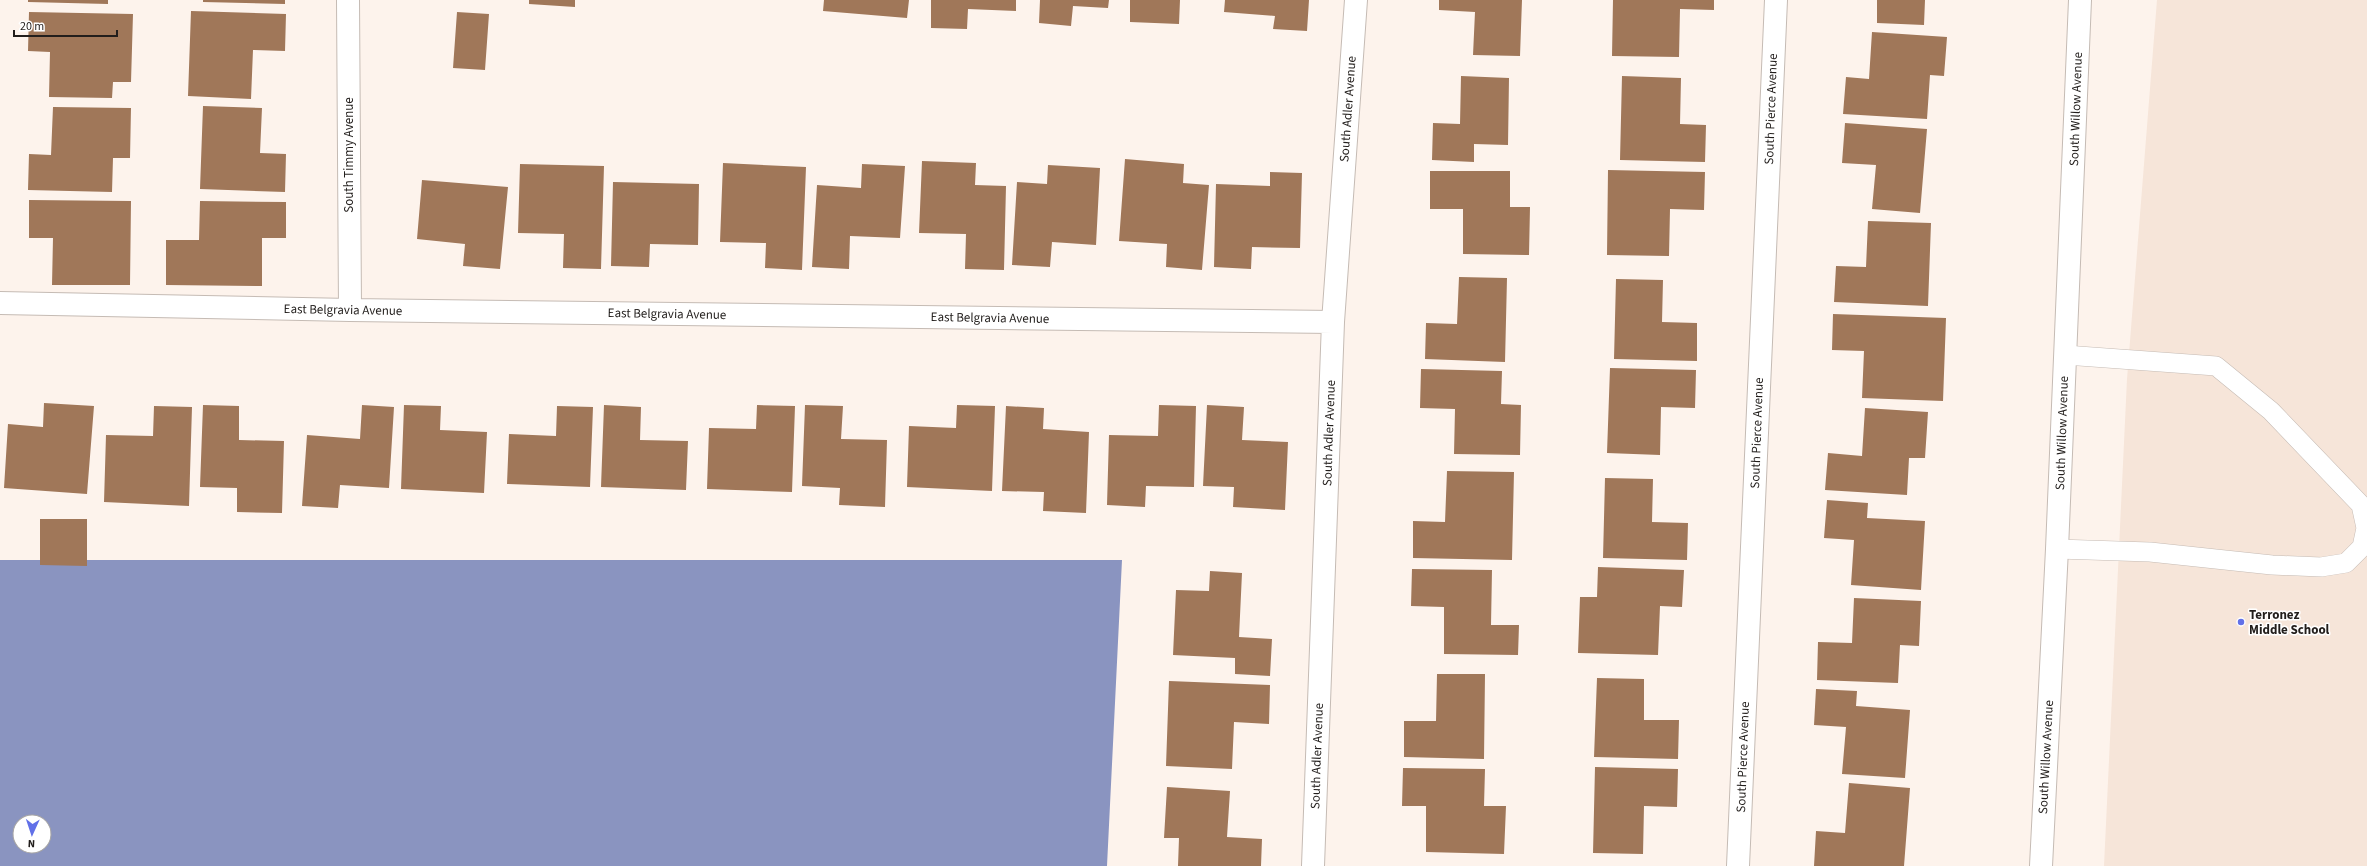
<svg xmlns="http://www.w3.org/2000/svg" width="2367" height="866" font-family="'Source Sans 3',sans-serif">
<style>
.built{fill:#f6e5d9}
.water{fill:#8a94c0;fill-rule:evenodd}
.building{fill:#a07759}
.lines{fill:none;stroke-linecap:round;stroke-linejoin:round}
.lane-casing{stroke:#c5bbb4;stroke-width:20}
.street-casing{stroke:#c5bbb4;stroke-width:24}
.lane{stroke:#fff;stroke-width:19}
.street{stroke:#fff;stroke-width:22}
.poi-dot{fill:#6170e8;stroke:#fff;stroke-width:1.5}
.labels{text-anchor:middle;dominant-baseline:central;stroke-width:3;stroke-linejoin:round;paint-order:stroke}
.street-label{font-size:13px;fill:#221e1c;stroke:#fff}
.poi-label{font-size:13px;font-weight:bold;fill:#221e1c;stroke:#fff;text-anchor:start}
</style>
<rect width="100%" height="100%" fill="#fdf3ec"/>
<path class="built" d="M2157,0H2367V866H2104L2127,379Z"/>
<path class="water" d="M0,560H1122L1107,866H0ZM20,822H44V846H20Z"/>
<path class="building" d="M28,0H108V4L28,2Z
M203,0H285V4L203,2Z
M529,0H575V7L529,4Z
M824,0H909L907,18L823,11Z
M931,0H1016V11L968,9L967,29L931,28Z
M1040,0H1109L1108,8L1073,6L1071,26L1039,23Z
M1130,0H1180L1179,24L1130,22Z
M1225,0H1309L1307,31L1273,29L1275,16L1224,12Z
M1439,0H1522L1520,56L1473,55L1475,12L1439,10Z
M1613,0H1714V10L1680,9L1679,57L1612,56Z
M1877,0H1925L1924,25L1877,23Z
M191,11L286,14L285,51L253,50L251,99L188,96Z
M29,12L133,14L131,82H113L112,98L49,97L50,52L28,51Z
M457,12L489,14L485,70L453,68Z
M1872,32L1947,37L1944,76L1930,75L1927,119L1843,114L1846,77L1869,79Z
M1461,76L1509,78L1508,145L1474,144V162L1432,160L1433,123L1460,124Z
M1622,76L1681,78L1680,124L1706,125L1705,162L1620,160Z
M203,106L262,108L260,153L286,154L285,192L200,189Z
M53,107L131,108L130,158H113L112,192L28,190L29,154L51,155Z
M1845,123L1927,129L1920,213L1872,209L1876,165L1842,163Z
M1125,159L1184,164L1183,183L1209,185L1202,270L1166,267L1167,244L1119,241Z
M922,161L976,163L975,185L1006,186L1004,270L965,269L966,234L919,233Z
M723,163L806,167L802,270L765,268L766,243L720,242Z
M520,164L604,166L601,269L563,268L564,234L518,233Z
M862,164L905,166L900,238L850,236L849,269L812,267L817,185L861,188Z
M1048,165L1100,168L1096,245L1052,242L1050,267L1012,265L1017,182L1047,184Z
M1608,170L1705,172L1704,210L1670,209L1669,256L1607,255Z
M1430,171H1510V207H1530L1529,255L1463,254V209H1430Z
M1270,172L1302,173L1300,248L1252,247L1251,269L1214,267L1216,184L1270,186Z
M422,180L508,187L500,269L463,266L465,244L417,239Z
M613,182L699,184L698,245L650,244L649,267L611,266Z
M29,200L131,201L130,285H52L53,238H29Z
M200,201L286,202V238H262V286L166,285V240H199Z
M1868,221L1931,223L1928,306L1834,302L1836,266L1866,267Z
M1459,277L1507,278L1505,362L1425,359L1426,323L1457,324Z
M1616,279L1663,280L1662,322L1697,323V361L1614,359Z
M1833,314L1946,318L1943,401L1862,398L1864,351L1832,350Z
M1610,368L1696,370L1695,408L1661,407L1660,455L1607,453Z
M1421,369L1502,371L1501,404L1521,405L1520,455L1454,454L1455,409L1420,408Z
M44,403L94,406L87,494L4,488L8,424L43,427Z
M203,405L239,406V440L284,441L282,513L237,512V488L200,487Z
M362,405L394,407L389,488L340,485L338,508L302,506L307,435L360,439Z
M404,405L441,406L440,430L487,432L484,493L401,489Z
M604,405L641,407L640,440L688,441L686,490L601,487Z
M757,405L795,406L792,492L707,489L709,428L756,429Z
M805,405L843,406L841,439L887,440L885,507L839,505L840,488L802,486Z
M957,405L995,406L992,491L907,487L909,426L956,428Z
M1159,405L1196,406L1194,487L1146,486L1145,507L1107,505L1109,435L1158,436Z
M1207,405L1244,407L1242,440L1288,442L1285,510L1233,507L1234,487L1203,486Z
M154,406L192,407L189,506L104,502L106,435L153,436Z
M557,406L593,407L590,487L507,484L509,434L556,436Z
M1006,406L1044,408L1043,429L1089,432L1086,513L1043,511L1044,492L1002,491Z
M1865,408L1928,412L1925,458H1909L1907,495L1825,490L1828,453L1862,456Z
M1447,471L1514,472L1512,560L1413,558V521L1445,522Z
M1605,478L1653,479L1652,522L1688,523L1687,560L1603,558Z
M1827,500L1868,503L1867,518L1925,521L1921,590L1851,585L1854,540L1824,538Z
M40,519H87V566L40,565Z
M1598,567L1684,570L1682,607L1660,606L1658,655L1578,653L1580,597H1597Z
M1412,569L1492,570L1491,625H1519L1518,655L1444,654V607L1411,606Z
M1210,571L1242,573L1239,637L1272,639L1270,676L1235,674V658L1173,655L1176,590L1209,591Z
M1854,598L1921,601L1919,646L1900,645L1898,683L1817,680L1818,642L1852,643Z
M1437,674H1485L1484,759L1404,757V721H1436Z
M1597,678L1644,679V720H1679L1678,759L1594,757Z
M1169,681L1270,685L1269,724L1234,722L1232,769L1166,766Z
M1816,689L1857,691L1856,706L1910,710L1905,778L1842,774L1846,727L1814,725Z
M1595,767L1678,769L1677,807L1644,806L1643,854L1593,853Z
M1403,768L1485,769L1484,806H1506L1504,854L1426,852V806H1402Z
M1849,783L1910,788L1904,866H1814L1816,831L1845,833Z
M1167,787L1230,791L1227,837L1262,839L1261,866H1178L1179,838H1164Z"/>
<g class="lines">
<defs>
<path id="lane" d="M2057,549L2150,552L2272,565L2321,567L2346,563L2362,547L2366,528L2361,505L2271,411L2216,366L2065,355"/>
<path id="street" d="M348,0L350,310
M0,303L350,310L1333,322
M1313,866L1333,322L1356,0
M1738,866L1776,0
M2041,866L2057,549L2080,0"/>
</defs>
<use href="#lane" class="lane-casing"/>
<use href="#street" class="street-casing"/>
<use href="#lane" class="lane"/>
<use href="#street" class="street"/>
</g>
<circle class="poi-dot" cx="2241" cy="622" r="4"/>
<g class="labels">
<g class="street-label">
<text transform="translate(1348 109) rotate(-86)">South Adler Avenue</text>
<text transform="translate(1771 109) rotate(-88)">South Pierce Avenue</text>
<text transform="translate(2076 109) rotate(-88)">South Willow Avenue</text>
<text transform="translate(349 155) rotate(-90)">South Timmy Avenue</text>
<text transform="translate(343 310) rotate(1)">East Belgravia Avenue</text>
<text transform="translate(667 314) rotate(1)">East Belgravia Avenue</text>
<text transform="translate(990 318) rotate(1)">East Belgravia Avenue</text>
<text transform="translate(1329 433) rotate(-88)">South Adler Avenue</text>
<text transform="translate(1757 433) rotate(-88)">South Pierce Avenue</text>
<text transform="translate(2062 433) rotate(-88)">South Willow Avenue</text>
<text transform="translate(1317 756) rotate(-88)">South Adler Avenue</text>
<text transform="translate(1743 757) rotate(-88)">South Pierce Avenue</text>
<text transform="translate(2046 757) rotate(-87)">South Willow Avenue</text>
</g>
<g class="poi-label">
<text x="2249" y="615">Terronez<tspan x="2249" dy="15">Middle School</tspan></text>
</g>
</g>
<g transform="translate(32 834) rotate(183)"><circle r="19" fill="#ffffff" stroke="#a7a5a4"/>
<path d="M0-3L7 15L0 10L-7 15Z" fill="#6170e8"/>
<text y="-6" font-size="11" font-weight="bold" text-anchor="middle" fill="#221e1c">N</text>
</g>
<path d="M14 30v6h103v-6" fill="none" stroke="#221e1c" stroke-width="2"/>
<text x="20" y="30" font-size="12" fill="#221e1c" stroke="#ffffff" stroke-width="3" paint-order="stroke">20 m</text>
</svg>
